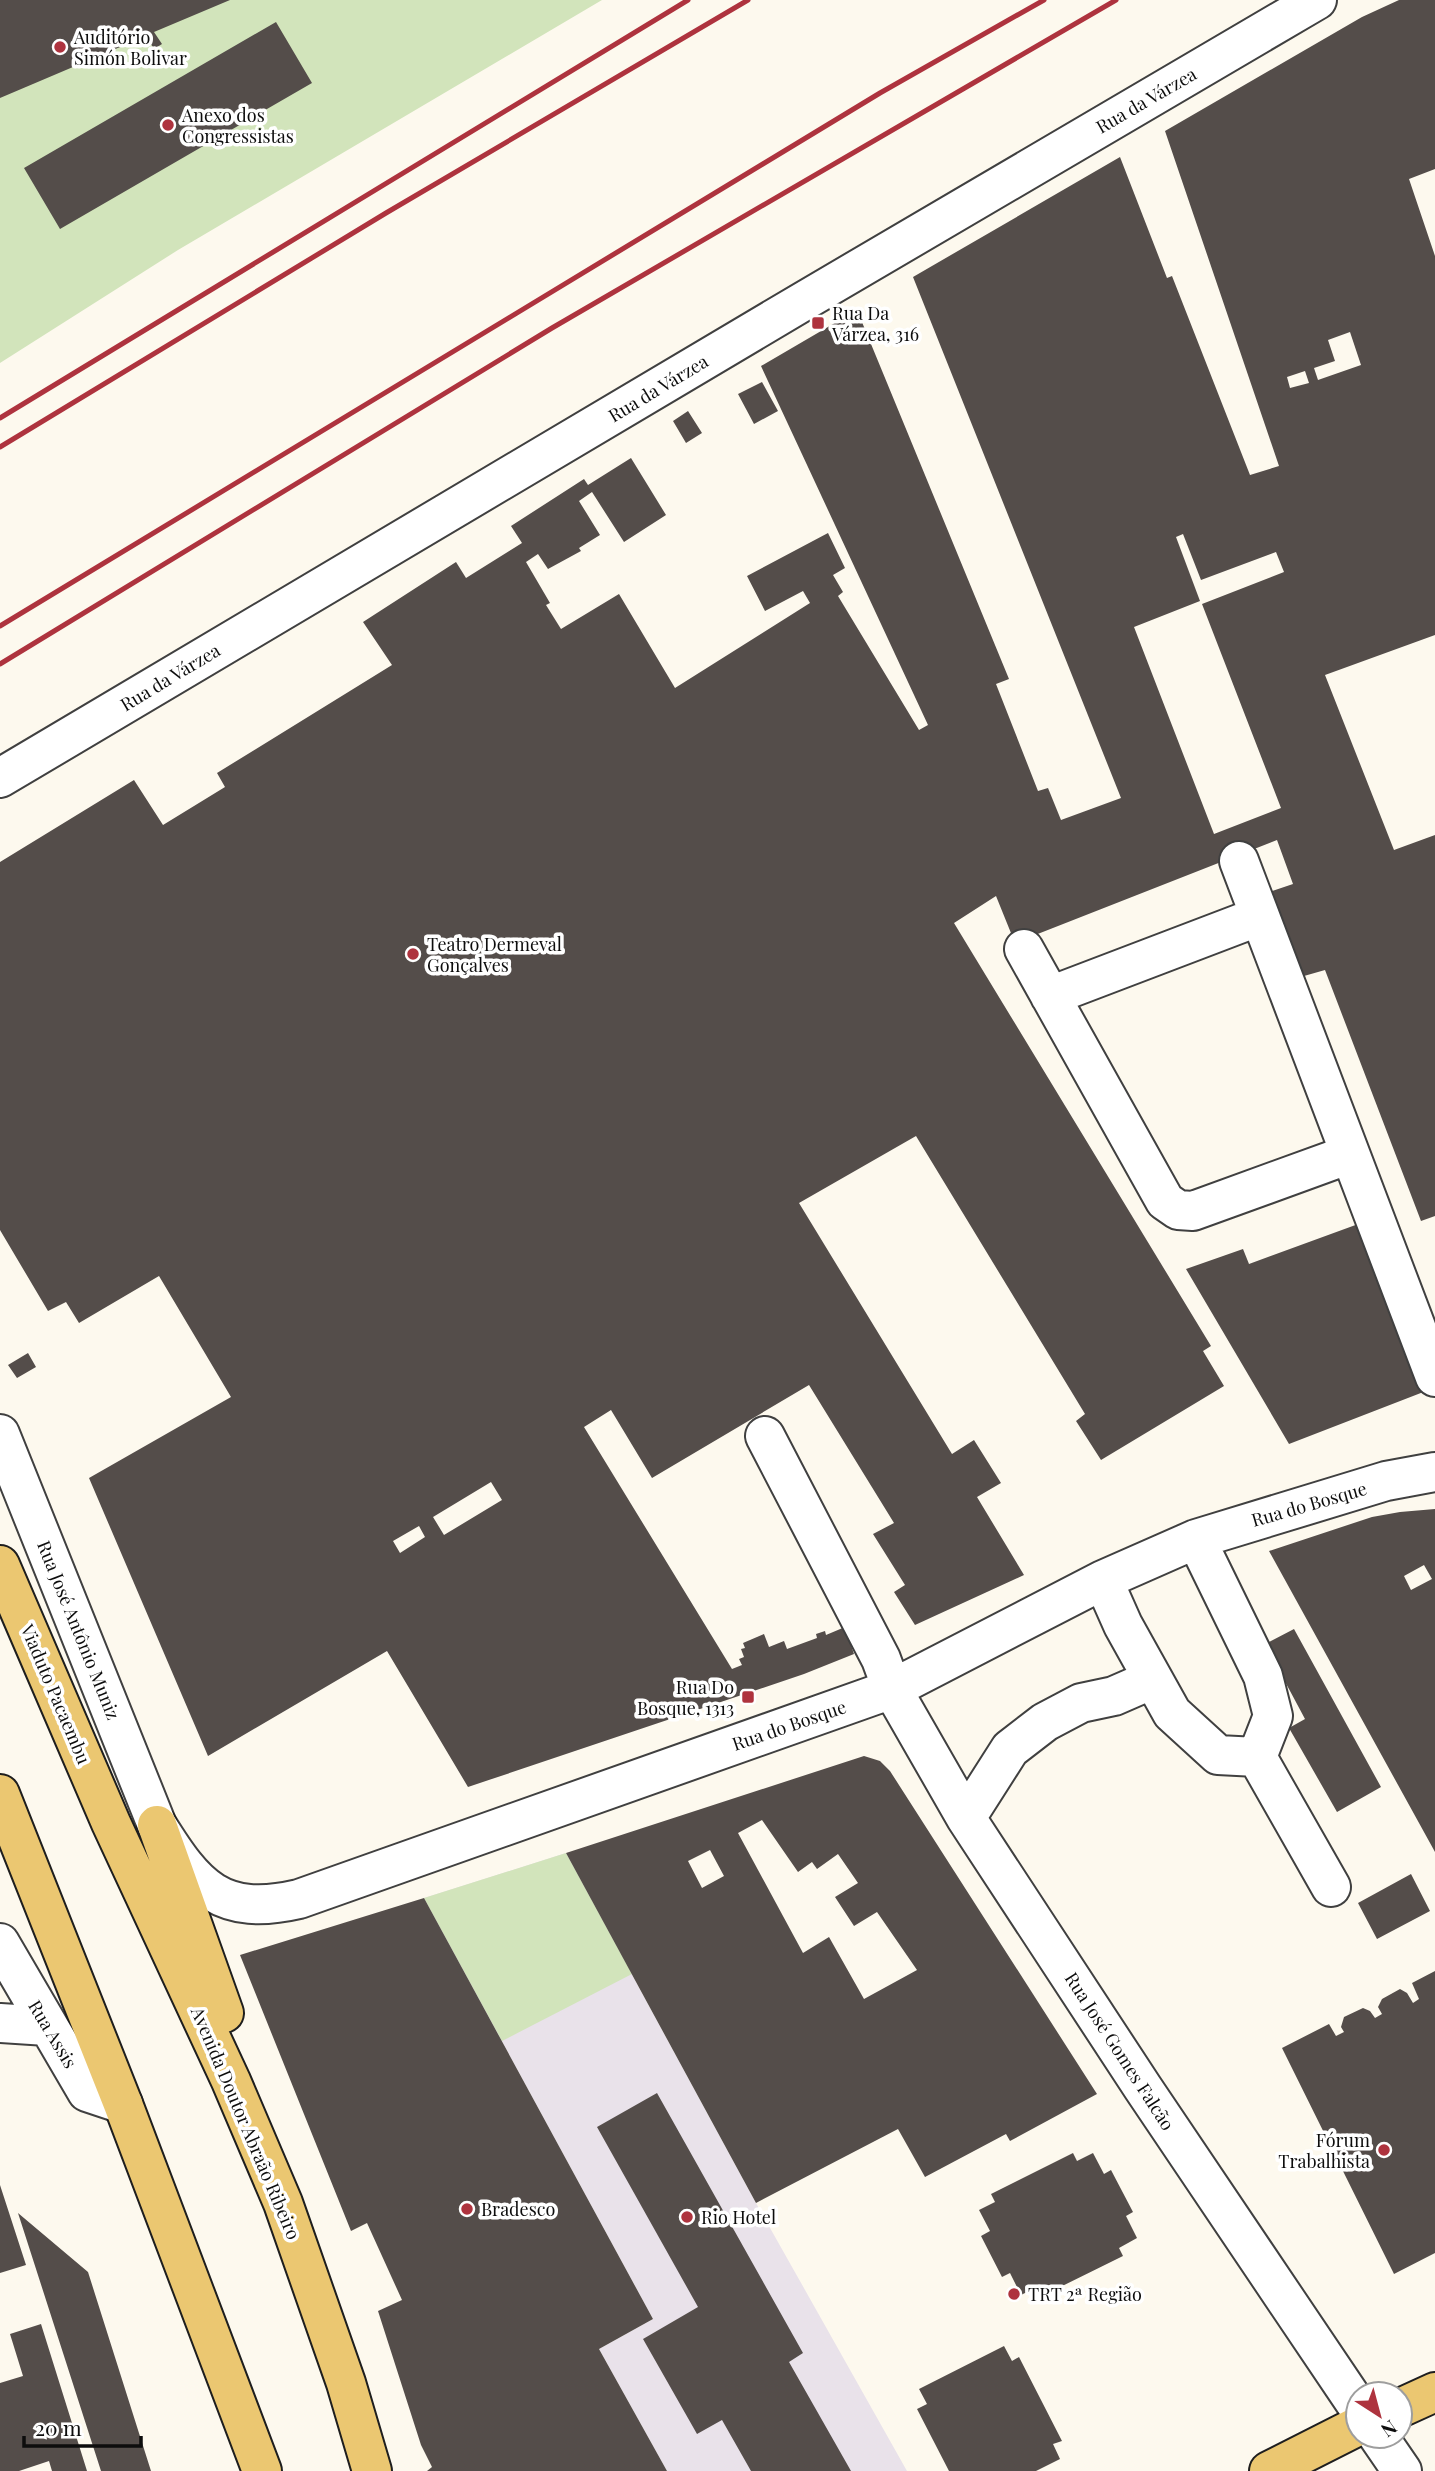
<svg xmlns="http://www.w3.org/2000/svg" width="1435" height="2471" font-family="'Playfair Display',serif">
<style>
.industrial{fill:#e9e2ea}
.green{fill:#d2e4bb}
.building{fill:#544d4a;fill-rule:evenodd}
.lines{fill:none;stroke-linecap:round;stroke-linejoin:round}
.minor-casing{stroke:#404040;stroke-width:42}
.major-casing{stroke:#1e1e1e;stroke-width:42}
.minor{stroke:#fff;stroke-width:38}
.major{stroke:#ebc771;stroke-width:38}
.rail{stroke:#ae333e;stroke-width:5}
.poi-dot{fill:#ae333e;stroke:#fff;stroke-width:2.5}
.labels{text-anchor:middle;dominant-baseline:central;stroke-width:7;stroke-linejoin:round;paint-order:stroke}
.poi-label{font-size:18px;fill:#0d0d0d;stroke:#fff;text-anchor:start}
.street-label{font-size:18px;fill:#0d0d0d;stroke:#fff}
</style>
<rect width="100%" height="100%" fill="#fdf9ee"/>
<path class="industrial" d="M566,1853L756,2203L907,2471H667L599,2349L653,2319L424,1898Z"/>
<path class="green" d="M0,0H602L178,250L0,363Z
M566,1853L632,1974L502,2041L424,1898Z"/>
<path class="building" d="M0,0H230L154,32L162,44L154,49L146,36L0,98Z
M1399,0H1435V169L1409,179L1435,256V635L1325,675L1394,850L1435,835V1216L1421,1221L1325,970L1297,978L1266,893L1293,884L1277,840L1015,943L996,896L954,923L1211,1346L1203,1351L1224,1386L1101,1460L1076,1421L1085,1414L916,1136L799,1203L952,1454L974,1440L1001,1483L977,1497L1024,1575L915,1625L894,1592L905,1585L873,1534L894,1523L809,1385L652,1478L611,1410L584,1427L732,1669L742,1665L739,1659L744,1657L741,1649L745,1648L743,1643L764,1634L769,1647L784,1641L787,1649L817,1638L816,1634L825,1631L826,1635L845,1627L854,1654L804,1674L468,1787L387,1651L208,1756L89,1478L231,1397L159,1276L79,1323L66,1302L48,1311L0,1230V862L134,780L163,825L225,787L217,773L392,665L363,622L456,562L466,578L522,543L511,526L584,479L588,485L631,458L666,515L624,542L592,492L579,501L600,535L579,548L581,551L548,569L538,554L526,562L550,603L546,605L561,629L619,594L675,688L810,603L803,591L765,611L747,576L828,533L845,568L833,575L843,592L838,596L919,730L928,725L761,366L857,310L1009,679L996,684L1038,791L1048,788L1061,820L1121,798L913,277L1120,157L1167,278L1172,276L1250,475L1279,466L1165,131L1362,17ZM1350,332L1361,365L1318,380L1314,368L1335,361L1328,340ZM1305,371L1309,383L1290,388L1287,377ZM1183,534L1201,580L1276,552L1284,572L1202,604L1281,808L1214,834L1134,627L1200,601L1176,537ZM491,1482L502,1500L444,1535L433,1517ZM419,1526L425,1537L400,1553L393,1541Z
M276,22L312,83L60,229L24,168Z
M762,382L778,411L754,424L738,394Z
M688,411L702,433L686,443L673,421Z
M1361,1223L1426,1391L1289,1444L1186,1269L1243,1249L1249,1264Z
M28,1353L36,1367L17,1378L8,1365Z
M1435,1509V1852L1269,1551L1372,1517L1400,1512ZM1424,1565L1432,1579L1411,1590L1404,1576Z
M1294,1629L1381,1787L1337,1812L1289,1728L1305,1719L1265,1644Z
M864,1756L880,1761L890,1771L1097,2094L1010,2141L1006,2134L925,2177L898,2129L756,2203L566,1853ZM762,1820L798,1872L812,1862L817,1869L838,1854L858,1883L835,1897L854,1926L877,1912L917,1970L864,1999L829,1937L803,1953L738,1833ZM710,1850L724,1876L702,1888L688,1861Z
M1411,1874L1430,1911L1377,1939L1358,1903Z
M424,1898L653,2319L599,2349L667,2471H427L432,2467L421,2445L378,2311L402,2300L367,2223L351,2231L240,1955Z
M1435,1971V2253L1394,2274L1282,2048L1329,2024L1336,2036L1344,2032L1341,2027L1344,2017L1363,2008L1370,2011L1375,2018L1382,2014L1378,2007L1382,1999L1400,1989L1407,1993L1413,2003L1419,1999L1412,1983Z
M657,2093L803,2353L789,2362L851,2471H751L722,2420L697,2434L643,2339L698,2307L597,2127Z
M1073,2153L1077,2161L1093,2153L1104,2174L1111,2170L1133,2212L1126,2216L1137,2238L1119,2248L1123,2256L1042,2296L1037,2287L1021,2295L1010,2273L1002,2277L981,2236L990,2231L979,2210L995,2202L991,2194Z
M0,2185L26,2265L0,2273Z
M18,2213L88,2272L151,2471H101Z
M41,2324L87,2471H52L49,2461L19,2471H0V2383L23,2376L10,2334Z
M1004,2346L1012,2361L1019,2357L1062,2441L1053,2444L1060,2459L1036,2471H949L917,2409L927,2404L919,2389Z"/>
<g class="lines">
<defs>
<path id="minor" d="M0,778L804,301L1317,0
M1239,861L1435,1377
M1024,949L1165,1201L1178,1210L1193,1211L1350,1154
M1050,996L1260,916
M0,1434L157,1825C196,1888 221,1917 299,1899L892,1689L1103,1580L1196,1539L1386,1481L1435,1472
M765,1436L881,1659L892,1689L966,1818L1143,2088L1358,2407
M1196,1539L1263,1676L1273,1716L1257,1757
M1103,1580L1123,1625L1172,1713L1218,1755L1257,1757
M1257,1757L1331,1887
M966,1818L1010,1749L1045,1722L1081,1703L1114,1696L1153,1679
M0,1943L87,2092L123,2104
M0,2023L47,2026
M1378,2436L1402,2471"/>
<path id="major" d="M0,1565L111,1823L231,2081L283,2203L346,2383L372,2471
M0,1794L123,2104L262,2471
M157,1825L224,2013
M1400,2408L1435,2392
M1269,2471L1358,2426"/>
</defs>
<use href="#minor" class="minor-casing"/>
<use href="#major" class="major-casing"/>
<use href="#minor" class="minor"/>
<use href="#major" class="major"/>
<path class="rail" d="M0,418L688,0
M0,447L386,213L748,0
M0,626L880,93L1044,0
M0,664L552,328L1116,0"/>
</g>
<g class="poi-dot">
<circle cx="60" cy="47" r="7"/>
<circle cx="168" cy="125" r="7"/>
<rect x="811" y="316" width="14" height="14" rx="3.5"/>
<circle cx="413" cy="954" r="7"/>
<rect x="741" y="1690" width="14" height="14" rx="3.5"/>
<circle cx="1384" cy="2150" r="7"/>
<circle cx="467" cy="2209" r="7"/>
<circle cx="687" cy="2217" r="7"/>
<circle cx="1014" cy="2294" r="7"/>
</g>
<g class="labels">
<g class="poi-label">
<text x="74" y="37">Auditório<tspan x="74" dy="21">Simón Bolivar</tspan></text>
<text x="182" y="115">Anexo dos<tspan x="182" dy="21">Congressistas</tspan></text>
<text x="832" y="313">Rua Da<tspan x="832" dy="21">Várzea, 316</tspan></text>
<text x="427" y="944">Teatro Dermeval<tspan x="427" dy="21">Gonçalves</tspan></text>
<text x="734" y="1687" text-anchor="end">Rua Do<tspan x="734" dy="21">Bosque, 1313</tspan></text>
<text x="1370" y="2140" text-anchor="end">Fórum<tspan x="1370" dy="21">Trabalhista</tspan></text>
<text x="481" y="2209">Bradesco</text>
<text x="701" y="2217">Rio Hotel</text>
<text x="1028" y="2294">TRT 2ª Região</text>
</g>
<g class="street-label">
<text transform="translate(1146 100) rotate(-30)">Rua da Várzea</text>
<text transform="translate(658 388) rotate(-31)">Rua da Várzea</text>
<text transform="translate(170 677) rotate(-31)">Rua da Várzea</text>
<text transform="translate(1309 1504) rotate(-16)">Rua do Bosque</text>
<text transform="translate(79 1630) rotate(68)">Rua José Antônio Muniz</text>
<text transform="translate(56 1694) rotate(67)">Viaduto Pacaembu</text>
<text transform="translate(789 1725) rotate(-19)">Rua do Bosque</text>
<text transform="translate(53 2034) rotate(59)">Rua Assis</text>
<text transform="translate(1120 2051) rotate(57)">Rua José Gomes Falcão</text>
<text transform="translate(246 2123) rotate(67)">Avenida Doutor Abraão Ribeiro</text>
</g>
</g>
<g transform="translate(1379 2415) rotate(144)"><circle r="33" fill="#ffffff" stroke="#9e9e9e" stroke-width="2"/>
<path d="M0-5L12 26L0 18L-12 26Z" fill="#ae333e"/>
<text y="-10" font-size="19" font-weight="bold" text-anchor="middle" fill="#0d0d0d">N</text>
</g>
<path d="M24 2436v10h117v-10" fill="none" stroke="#0d0d0d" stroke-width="3.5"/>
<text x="35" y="2436" font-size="21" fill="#0d0d0d" stroke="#ffffff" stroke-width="5" paint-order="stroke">20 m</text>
</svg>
